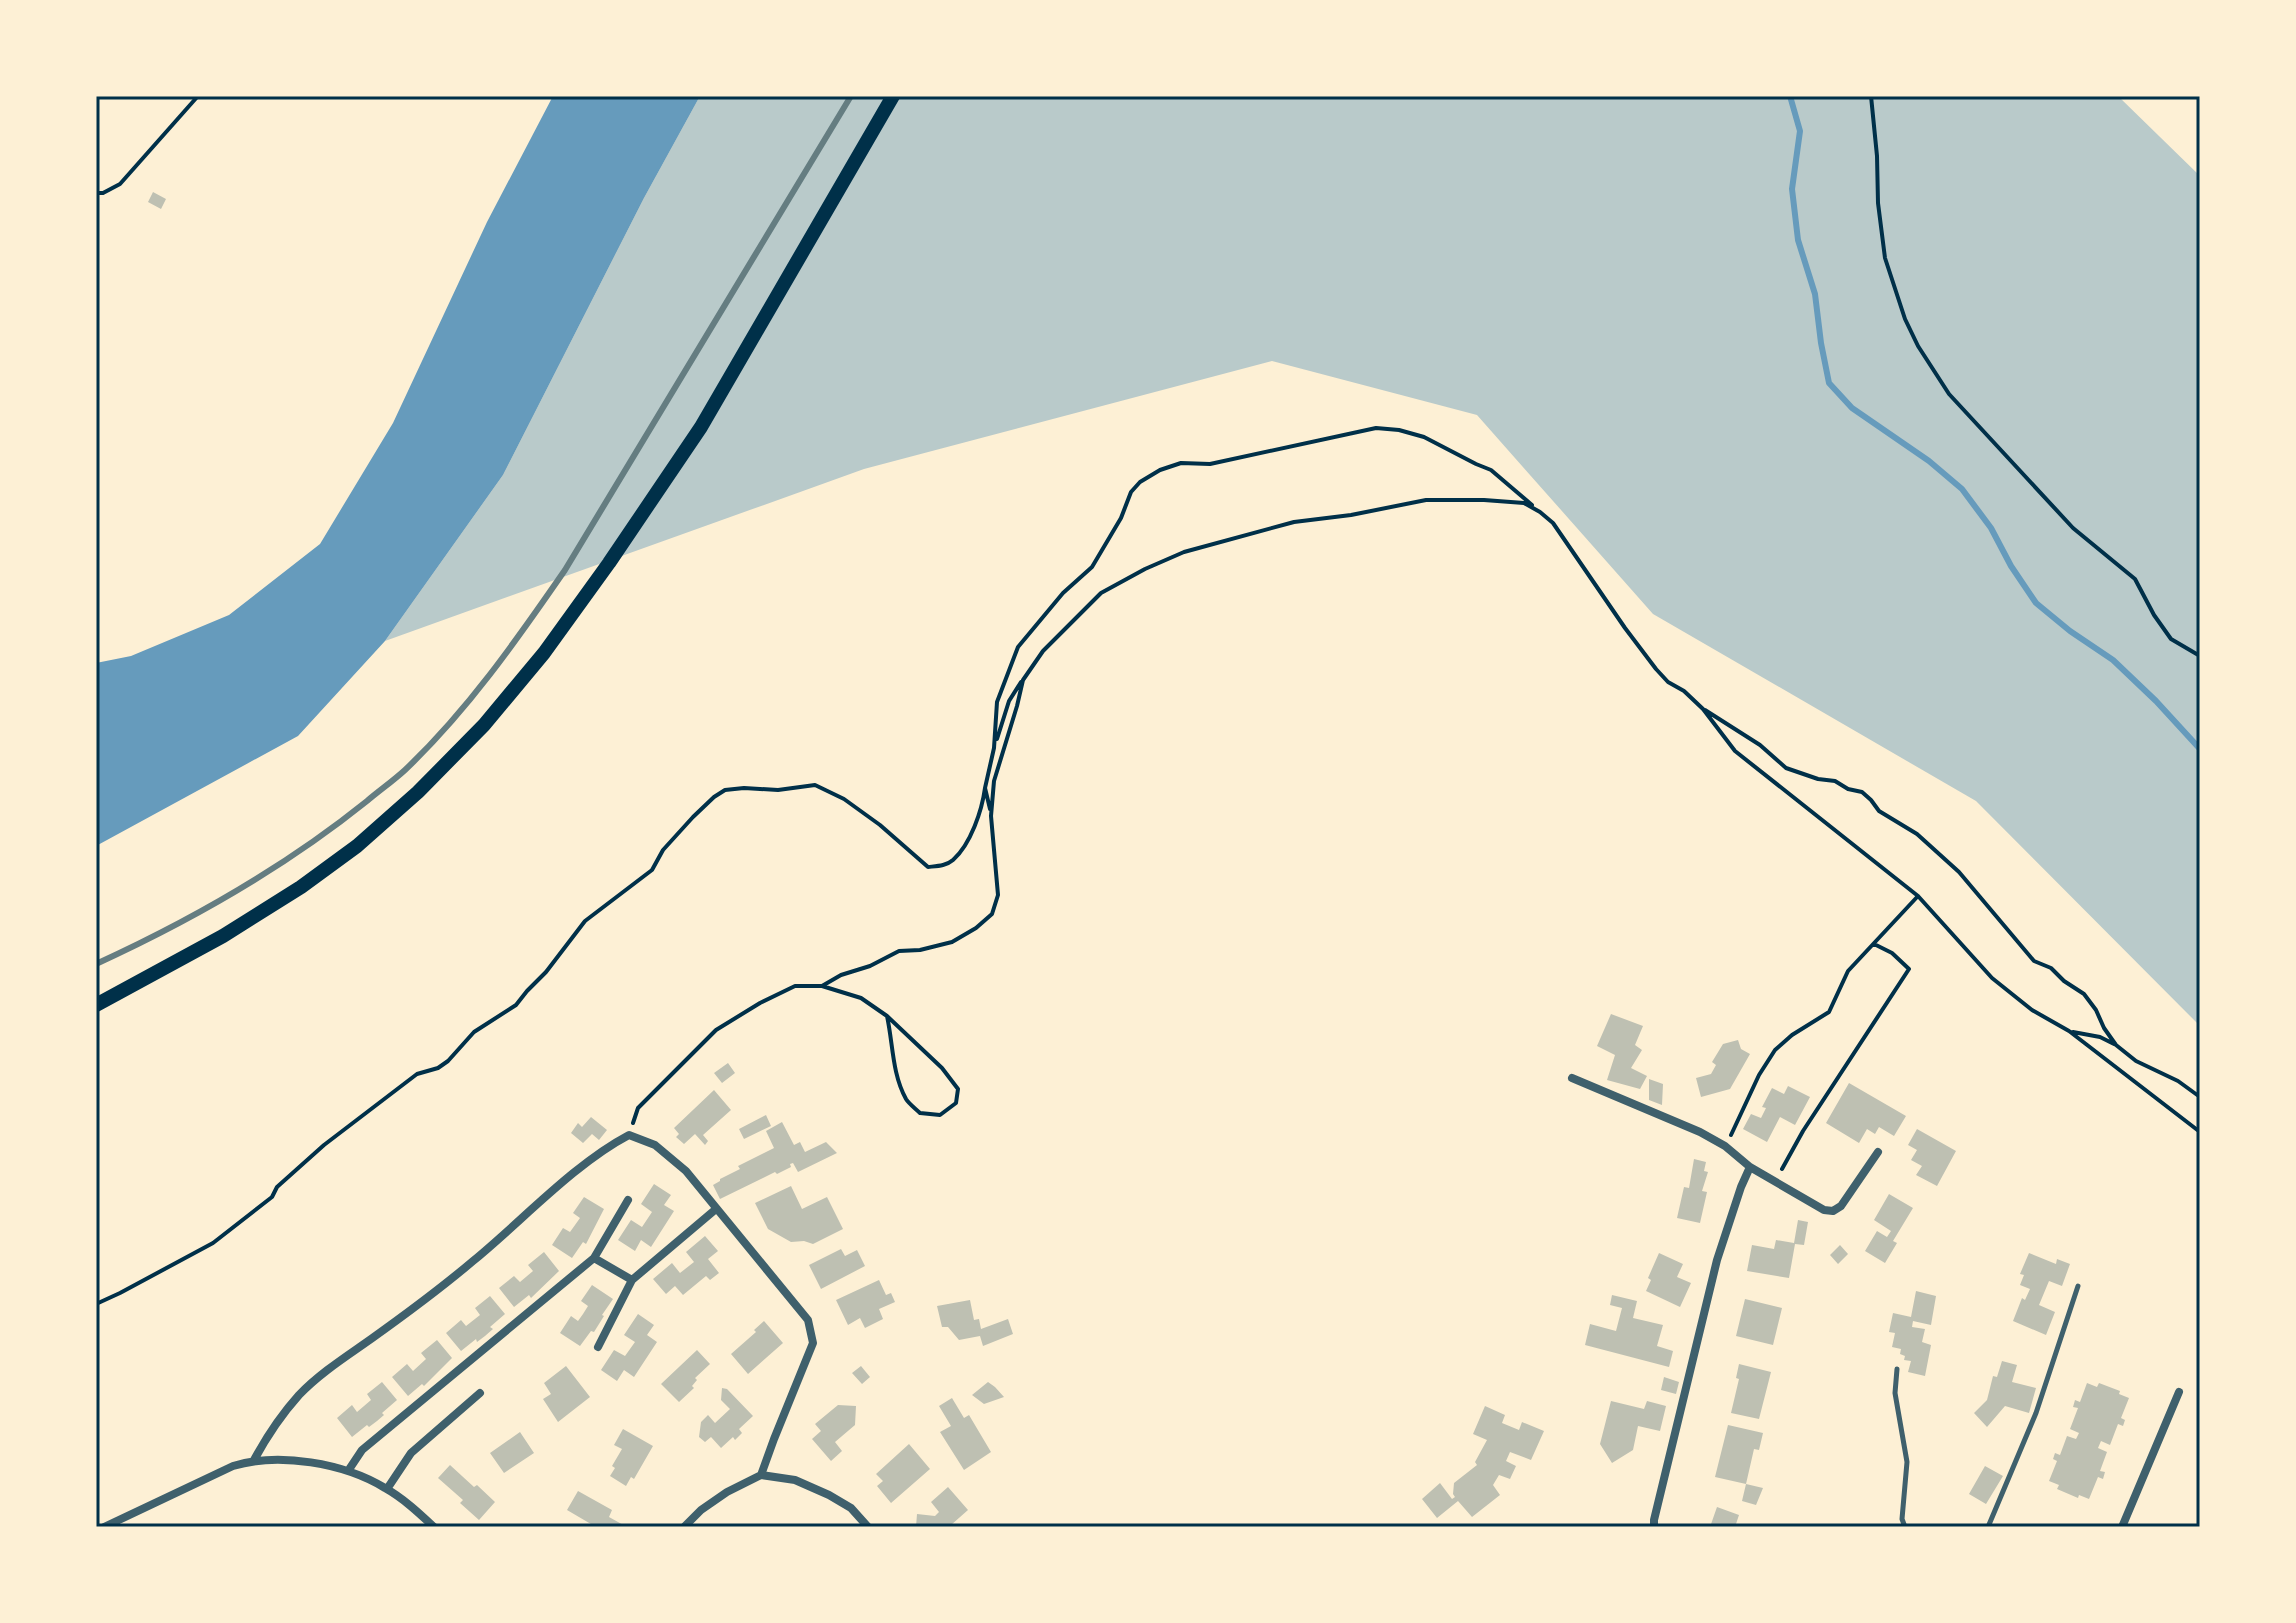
<svg xmlns="http://www.w3.org/2000/svg" width="2296" height="1623" font-family="Karla,sans-serif">
<style>
.green{fill:#b9caca}
.water{fill:#669bbc}
.lines{fill:none;stroke-linecap:round;stroke-linejoin:round}
.stream{stroke:#669bbc;stroke-width:6}
.building{fill:#bec0b2}
.path{stroke:#003049;stroke-width:4}
.service{stroke:#3f606c;stroke-width:5}
.minor{stroke:#3f606c;stroke-width:8}
.secondary{stroke:#003049;stroke-width:14}
.rail{stroke:#657d81;stroke-width:6}
.neatline{fill:none;stroke:#003049;stroke-width:3}
</style>
<rect width="100%" height="100%" fill="#fdf0d5"/>
<path class="green" d="M700,96H2118L2200,176V1026L1976,801L1653,614L1477,415L1272,361L864,469L385,641L503,475L644,198Z"/>
<path class="water" d="M553,96H700L644,198L503,475L385,641L298,736L96,846V663L131,656L229,615L320,544L393,423L487,222Z"/>
<g class="lines">
<path class="stream" d="M1790,96L1800,131L1792,189L1798,240L1815,294L1821,343L1829,383L1852,408L1929,461L1962,489L1991,528L2011,566L2036,603L2070,631L2113,660L2156,701L2200,749"/>
</g>
<path class="building" d="M153,192L166,199L161,209L148,202Z
M1611,1014L1643,1026L1635,1045L1642,1050L1631,1068L1647,1076L1640,1089L1607,1080L1615,1055L1597,1046Z
M1738,1040L1741,1049L1750,1054L1730,1089L1701,1097L1696,1078L1711,1074L1716,1065L1712,1062L1723,1044Z
M728,1063L735,1073L722,1083L714,1073Z
M1649,1079L1663,1084L1662,1105L1649,1100Z
M1849,1083L1906,1116L1894,1136L1879,1127L1875,1134L1867,1129L1859,1143L1826,1123Z
M1788,1086L1810,1097L1795,1125L1780,1117L1767,1142L1743,1129L1751,1114L1761,1118L1766,1108L1762,1107L1772,1088L1784,1094Z
M714,1090L731,1110L703,1135L708,1141L705,1145L695,1134L684,1144L676,1137L679,1134L674,1128Z
M766,1115L771,1126L744,1139L739,1129Z
M591,1117L607,1130L599,1140L592,1134L583,1143L571,1133L578,1123L582,1127Z
M782,1122L794,1145L800,1142L805,1152L826,1142L837,1153L798,1172L793,1163L790,1164L791,1167L777,1174L775,1172L720,1199L713,1185L720,1181V1179L740,1169L738,1166L774,1148L766,1131Z
M1917,1129L1956,1151L1937,1186L1916,1175L1922,1166L1911,1160L1917,1150L1908,1145Z
M1694,1159L1706,1162L1704,1171L1708,1172L1702,1191L1707,1192L1700,1223L1677,1218L1684,1187L1689,1188Z
M654,1184L671,1195L664,1205L674,1211L651,1247L641,1240L635,1251L618,1240L631,1220L642,1227L652,1212L641,1204Z
M791,1186L802,1209L827,1197L843,1229L813,1244L804,1241L791,1242L768,1229L755,1203Z
M1889,1194L1913,1208L1893,1241L1897,1243L1885,1263L1865,1251L1877,1231L1887,1237L1891,1231L1874,1220Z
M584,1197L604,1209L586,1244L583,1242L572,1258L552,1245L563,1228L570,1232L580,1218L573,1213Z
M1798,1220L1808,1222L1804,1245L1795,1244L1789,1278L1747,1271L1752,1245L1774,1249L1776,1240L1794,1243Z
M705,1236L718,1251L708,1259L719,1273L710,1280L706,1276L683,1295L675,1286L666,1294L653,1279L672,1263L680,1273L694,1262L686,1252Z
M1840,1245L1848,1254L1838,1264L1830,1255Z
M841,1249L845,1256L857,1250L865,1266L821,1289L809,1265Z
M544,1252L559,1271L531,1298L529,1295L514,1307L499,1288L514,1276L520,1282L533,1271L528,1265Z
M1659,1253L1683,1264L1677,1277L1691,1283L1680,1307L1646,1291L1651,1280L1648,1278Z
M2029,1253L2056,1264L2057,1259L2070,1264L2062,1286L2049,1281L2039,1305L2055,1312L2046,1335L2013,1321L2022,1298L2025,1300L2030,1289L2020,1285L2024,1275L2020,1274Z
M879,1280L886,1295L891,1293L895,1302L879,1309L883,1319L865,1328L860,1318L848,1325L836,1300Z
M592,1285L613,1299L602,1315L604,1316L594,1332L591,1331L580,1346L560,1333L571,1316L578,1321L583,1314L588,1306L581,1301Z
M1916,1291L1936,1296L1931,1325L1913,1321L1912,1327L1925,1329L1922,1342L1931,1345L1925,1376L1908,1372L1911,1361L1904,1360L1905,1356L1900,1354L1901,1349L1892,1347L1895,1333L1889,1332L1893,1313L1911,1317Z
M1612,1295L1637,1301L1633,1318L1663,1325L1657,1346L1673,1351L1669,1367L1585,1345L1590,1324L1616,1331L1622,1308L1610,1305Z
M490,1296L505,1314L490,1327L493,1329L485,1336L477,1342L476,1339L461,1351L446,1333L461,1320L466,1326L480,1315L475,1308Z
M1745,1299L1782,1308L1773,1345L1736,1336Z
M970,1300L974,1320L979,1319L981,1329L1008,1319L1013,1334L983,1346L980,1336L959,1340L948,1327H942L937,1306Z
M638,1314L654,1325L647,1335L657,1342L634,1377L624,1370L617,1381L601,1370L614,1350L625,1356L635,1342L624,1335Z
M764,1321L783,1343L748,1374L731,1354L756,1332L754,1330Z
M437,1340L452,1358L424,1386L422,1384L408,1396L392,1377L407,1364L413,1371L426,1359L421,1353Z
M697,1350L710,1364L695,1378L697,1380L692,1386L694,1388L679,1402L661,1384Z
M2002,1361L2017,1365L2012,1382L2036,1388L2029,1413L2005,1406L1987,1427L1974,1413L1987,1400L1993,1376L1997,1377Z
M1739,1364L1771,1372L1759,1419L1731,1413L1739,1379L1736,1378Z
M566,1366L590,1397L558,1422L543,1399L551,1394L544,1383Z
M861,1366L870,1377L862,1384L852,1373Z
M1664,1377L1679,1382L1676,1394L1661,1390Z
M382,1382L397,1400L382,1413L384,1415L377,1421L369,1427L367,1425L352,1437L337,1418L352,1405L357,1412L371,1400L367,1394Z
M988,1382L995,1387L1004,1397L984,1404L972,1395Z
M2087,1383L2097,1387L2099,1383L2120,1391L2119,1394L2129,1398L2121,1418L2125,1420L2123,1426L2118,1424L2110,1445L2101,1441L2098,1448L2107,1452L2100,1471L2105,1472L2103,1479L2098,1477L2089,1499L2079,1495L2078,1498L2057,1489L2059,1485L2049,1481L2057,1461L2053,1459L2055,1453L2060,1455L2067,1436L2076,1439L2079,1433L2070,1429L2078,1408L2073,1407L2075,1400L2080,1402Z
M722,1388L727,1389L753,1416L739,1429L742,1433L735,1440L733,1437L721,1448L711,1437L705,1442L699,1437L701,1422L708,1415L715,1423L730,1409L721,1400Z
M952,1398L964,1418L969,1415L991,1452L964,1470L940,1432L951,1426L939,1406Z
M1611,1401L1644,1409L1647,1401L1666,1406L1660,1431L1638,1426L1633,1450L1612,1463L1600,1444Z
M838,1405L856,1406L855,1425L835,1442L842,1451L831,1461L812,1439L821,1431L815,1424Z
M1485,1406L1505,1415L1502,1423L1519,1430L1522,1422L1544,1431L1531,1460L1510,1452L1506,1461L1516,1466L1510,1479L1499,1475L1493,1485L1500,1495L1472,1517L1458,1501L1437,1518L1422,1499L1440,1483L1452,1499L1455,1497L1453,1494L1454,1483L1477,1465L1475,1462L1487,1440L1473,1434Z
M1728,1425L1763,1433L1759,1450L1754,1449L1746,1484L1715,1477Z
M623,1429L653,1446L634,1479L631,1477L626,1486L610,1476L615,1468L612,1466L622,1449L614,1445Z
M520,1432L534,1453L504,1473L490,1453Z
M909,1444L930,1469L891,1503L877,1486L883,1481L876,1474Z
M450,1465L474,1487L477,1485L495,1502L479,1520L460,1503L463,1500L438,1478Z
M1985,1466L2003,1476L1986,1504L1969,1494Z
M1746,1484L1763,1488L1756,1505L1742,1501Z
M948,1487L968,1510L951,1525L952,1527H916L917,1514L935,1516L939,1512L931,1502Z
M578,1491L612,1510L609,1517L627,1527H596L567,1510Z
M1717,1507L1739,1515L1735,1527H1710Z"/>
<g class="lines">
<path class="path" d="M1871,96L1877,156L1878,203L1885,258L1905,319L1918,346L1949,394L2073,528L2135,579L2154,615L2171,639L2200,656
M96,193H103L120,184L198,96
M1705,710L1760,745L1786,768L1818,779L1835,781L1848,789L1862,792L1871,800L1879,811L1917,834L1959,872L2034,961L2051,968L2064,981L2084,994L2096,1010L2104,1028L2116,1045L2136,1061L2178,1081L2200,1097
M997,739L1009,701L1021,682
M994,748L997,702L1018,647L1063,593L1092,567L1121,518L1131,492L1140,482L1160,470L1181,463L1210,464L1376,428L1399,430L1424,437L1476,464L1491,470L1532,505
M990,809L985,788L994,748
M822,986L841,975L870,966L899,951L920,950L952,942L976,928L992,914L998,895L991,816L994,781L1017,706L1023,680L1043,651L1101,593L1145,569L1184,552L1294,522L1351,515L1426,500H1484L1524,503L1540,512L1553,523L1625,628L1656,669L1668,682L1684,691L1703,709L1735,751L1918,896L1992,978L2032,1010L2069,1031L2200,1132
M2073,1032L2100,1037L2114,1044
M633,1123L638,1108L716,1030L760,1003L795,986H822L861,998L887,1016L942,1068L958,1089L956,1103L940,1115L920,1113C916,1109 909,1104 906,1099C892,1074 893,1043 887,1016
M1731,1135L1759,1075L1775,1050L1792,1035L1829,1012L1848,971L1918,896
M1782,1169L1803,1131L1909,969L1892,953L1874,944
M96,1304L120,1293L213,1243L272,1197L277,1187L324,1145L417,1074L438,1068L448,1061L474,1032L516,1005L527,991L546,972L585,921L652,870L663,850L693,817L714,797L725,790L744,788L778,790L815,785L844,799L880,825L928,867C937,866 946,866 953,860C971,844 982,810 985,788"/>
<path class="service" d="M1897,1369L1895,1393L1907,1462L1902,1519L1905,1527
M1988,1527L2036,1413L2078,1286"/>
<path class="minor" d="M1572,1078L1700,1132L1725,1146L1750,1167L1741,1187L1717,1260L1654,1520V1527
M1750,1167L1824,1210L1833,1211L1841,1206L1878,1152
M628,1200L594,1258L632,1280
M598,1347L632,1280L716,1209
M254,1460C267,1436 281,1415 299,1395C320,1373 347,1356 371,1339C406,1314 440,1289 473,1261C522,1221 574,1164 629,1135L655,1145L686,1171L808,1320L813,1343L774,1439L761,1475
M348,1471L362,1450L594,1258
M387,1489L411,1453L480,1393
M104,1527L233,1466C279,1452 344,1463 385,1488C403,1498 419,1513 434,1527
M684,1527L701,1510L727,1492L761,1475L795,1480L829,1495L851,1508L868,1527
M2122,1527L2179,1392"/>
<path class="secondary" d="M96,1005L223,936L301,887L357,846L418,792L484,725L544,653L609,563L701,427L893,96"/>
<path class="rail" d="M96,964C192,920 285,867 367,801C380,790 393,781 405,770C467,711 516,641 565,570L851,96"/>
</g>
<rect width="2296" height="1623" fill="none" stroke="#fdf0d5" stroke-width="196"/>
<rect x="98" y="98" width="2100" height="1427" class="neatline"/>
</svg>
